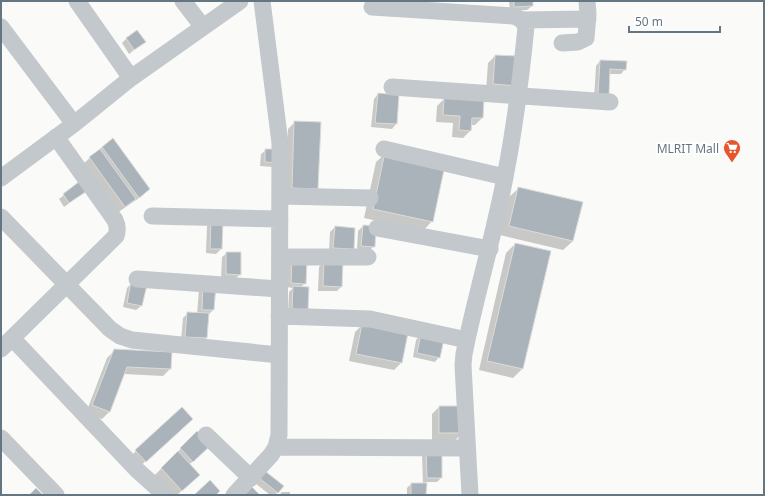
<svg xmlns="http://www.w3.org/2000/svg" width="765" height="496" font-family="'Noto Sans',sans-serif">
<style>
.shadow{fill:#0003}
.building{fill:#aab3b9;stroke:#dcdcda}
.lines{fill:none;stroke-linecap:round;stroke-linejoin:round}
.minor{stroke:#c3c8cc;stroke-width:17}
.labels{text-anchor:middle;dominant-baseline:central;stroke-width:4;stroke-linejoin:round;paint-order:stroke}
.poi-label{font-size:12px;fill:#657683;stroke:#fff;text-anchor:end}
</style>
<rect width="100%" height="100%" fill="#fafaf8"/>
<path class="shadow" d="M509,1H532V6L527,10L510,11Z
M127,38L144,42L129,54L122,43Z
M495,56L516,85L508,92L486,91L488,63Z
M600,61L625,69L621,74H609L608,95L594,99L596,66Z
M378,94L396,124L392,129L371,127L374,99Z
M444,99L482,118L475,125H470V131L463,138L452,137L453,123L436,122L437,106Z
M295,122L310,196L285,195L288,129Z
M102,147L149,189L142,196L117,213L82,165Z
M266,150H278L273,167L260,166L261,154Z
M386,153L432,221L423,231L364,218L376,162Z
M80,183L86,191L64,207L59,199Z
M519,188L573,241L563,250L500,235L509,197Z
M212,221L221,249L216,254L206,253L207,226Z
M363,226L374,246L369,251L357,250L358,231Z
M335,227L353,249L329,252L330,232Z
M515,244L522,369L513,378L479,370L506,253Z
M227,253L240,274L235,279H221L222,257Z
M293,260L305,283L301,287L308,288L288,314L289,292L293,288L287,287L288,265Z
M324,262L341,287L337,291H318L319,267Z
M132,283L141,306L136,310L123,307L127,288Z
M215,286L213,310L208,315L206,338L201,343L181,341L183,318L188,313L197,314L199,290Z
M362,325L401,363L394,370L349,361L355,332Z
M421,335L439,357L435,362L413,357L416,340Z
M115,350L170,369L163,376L124,374L109,412L102,419L86,413L107,358Z
M439,407L463,433L455,440H432V414Z
M185,426L138,468L129,458L136,451Z
M197,432L209,445L189,465L199,475L177,495H172L154,476Z
M427,450L441,478L437,482H426L425,495H407V488L411,484H423L422,455Z
M260,477L282,487L275,495H270L255,483Z
M282,492H290V495H279Z"/>
<path class="building" d="M514,1H533V6L514,7Z
M137,30L146,42L134,50L126,38Z
M495,55L518,56L517,86L493,84Z
M600,60L627,61L626,70L610,69L609,95L598,94Z
M378,93L399,95L397,124L375,123Z
M444,98L484,100L483,118H472L471,131L459,130L460,116L443,115Z
M294,121L321,122L318,189L292,188Z
M113,138L150,189L139,198L102,147Z
M100,149L136,199L125,207L89,157Z
M265,149H279L278,163L265,162Z
M385,152L445,165L433,222L373,209Z
M80,181L87,191L69,203L63,194Z
M518,187L583,202L573,241L509,226Z
M211,220L223,221L222,249H210Z
M363,225L376,226L375,247L361,246Z
M335,226L355,228L354,249L333,248Z
M515,243L551,251L523,369L487,361Z
M226,252H241V275L226,274Z
M292,259L307,260L306,284L291,283Z
M324,261L343,262L342,287L323,286Z
M131,282L147,285L142,306L127,303Z
M203,284L216,285L214,310H202Z
M293,286L309,287L308,310L292,309Z
M187,312L209,313L207,338L185,337Z
M362,324L408,333L402,363L356,354Z
M421,334L444,339L440,358L417,353Z
M114,349L172,352L171,369L127,367L110,412L92,405Z
M439,406H463L464,433H439Z
M182,407L193,419L146,462L135,450Z
M197,431L211,445L193,462L180,448Z
M426,449H442V478H427Z
M178,451L200,475L182,491L161,468Z
M265,471L284,486L278,493L259,478Z
M210,480L220,491L216,495H194Z
M411,483H427L426,495H411Z
M251,486L259,494L257,495H242Z
M36,488L43,495H29Z"/>
<g class="lines">
<path class="minor" d="M77,1L131,78
M183,1L203,27
M372,7L514,16L522,20L526,27C521,77 515,127 505,177C494,236 476,294 464,354L463,365L470,495
M522,20L588,19
M1,27L74,124
M562,43L578,42L586,38L588,14L587,1
M392,87L610,102
M384,149L505,177
M1,178L74,124L131,78L240,1
M280,196L370,198
M152,216L280,219
M1,217L110,329L120,336L132,340L279,355
M377,228L490,249
M280,257H368
M137,279L279,289
M279,316L370,319L467,340
M12,338L137,470L165,495
M1,349L116,236C118,230 118,226 115,220L56,137
M206,435L251,478
M1,438L56,495
M276,447L467,448
M234,495L271,455L276,447L279,435L280,143L262,1"/>
</g>
<defs>
<symbol id="supermarket-pin" viewBox="-11 -11 22 30"><path d="M0 17L-7.5 6A9.5 9.5 0 1 1 7.5 6Z" fill="#e4572e" stroke="#fff"/><path d="M-6-5.5h2.5l.6 2H6L4.5 2H-2.5L-4.4-4H-6ZM-1.5 3.2a1.3 1.3 0 1 0 .1 0ZM3 3.2a1.3 1.3 0 1 0 .1 0Z" fill="#fff"/></symbol>
</defs>
<g fill-rule="evenodd">
<use href="#supermarket-pin" x="722" y="138" width="20" height="27"/>
</g>
<g class="labels">
<g class="poi-label">
<text x="719" y="148">MLRIT Mall</text>
</g>
</g>
<rect width="765" height="496" fill="none" stroke="#657683" stroke-width="4"/>
<path d="M629 26v6h91v-6" fill="none" stroke="#657683" stroke-width="2"/>
<text x="635" y="26" font-size="12" fill="#657683" stroke="#ffffff" stroke-width="3" paint-order="stroke">50 m</text>
</svg>
